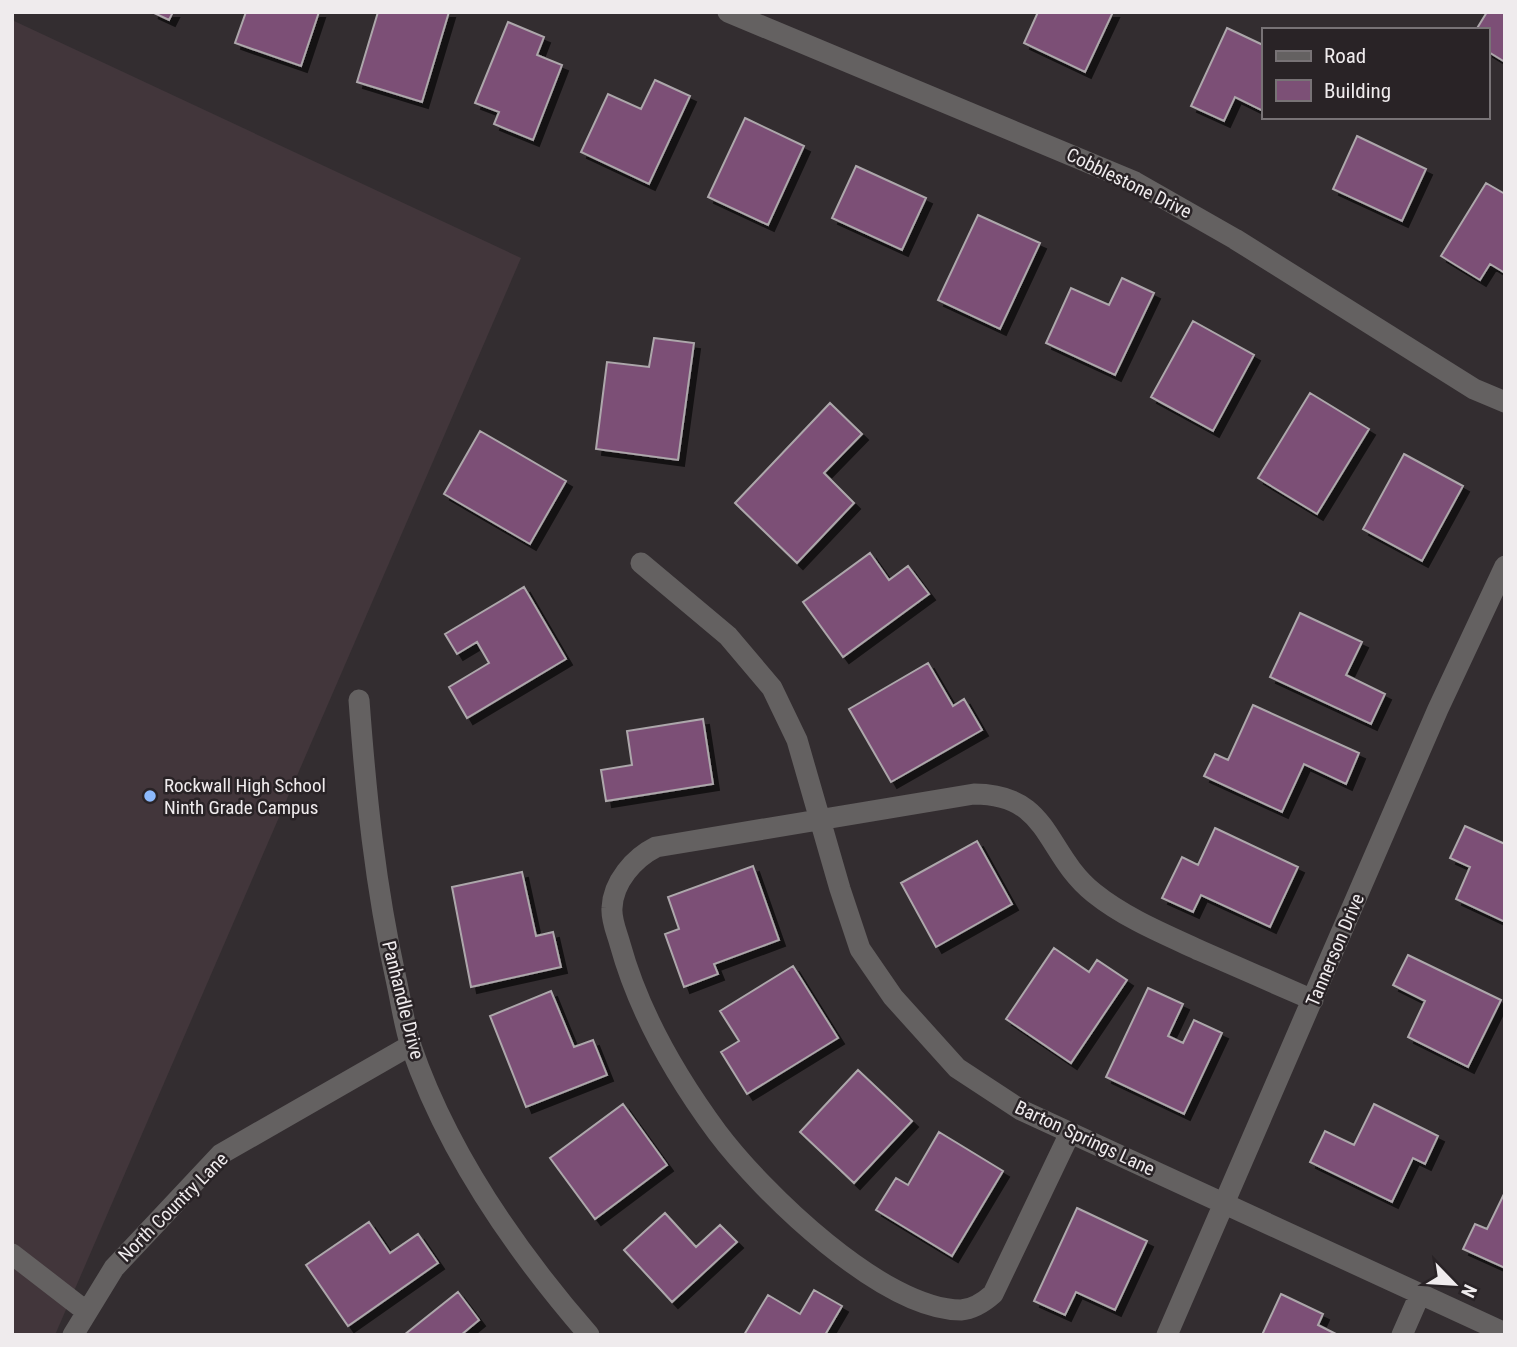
<svg xmlns="http://www.w3.org/2000/svg" width="1517" height="1347" font-family="'Roboto Condensed',sans-serif">
<style>
.built{fill:#42363b}
.building{fill:#7c5076;stroke:#ada7ab;stroke-width:2;filter:url(#shadow)}
.lines{fill:none;stroke-linecap:round;stroke-linejoin:round}
.minor{stroke:#646161;stroke-width:21}
.poi-dot{fill:#8cb9fc;stroke:#292326;stroke-width:2.5}
.labels{text-anchor:middle;dominant-baseline:central;stroke-width:5;stroke-linejoin:round;paint-order:stroke}
.street-label{font-size:19px;fill:#efebed;stroke:#292326}
.poi-label{font-size:19px;fill:#efebed;stroke:#292326;text-anchor:start}
</style>
<defs>
<filter id="shadow"><feDropShadow dx="6" dy="6" stdDeviation="0" flood-color="#0009"/></filter>
</defs>
<rect width="100%" height="100%" fill="#332d30"/>
<path class="built" d="M12,20L521,258L55,1335H12Z"/>
<path class="building" d="M152,12H173L169,20Z
M246,12H319L301,66L235,43Z
M378,12H449L422,102L357,82Z
M1038,12H1113L1085,72L1024,43Z
M1487,12H1505V62L1487,51V30H1476Z
M508,22L544,37L537,55L562,65L533,140L494,124L499,112L475,103Z
M1227,28L1263,45V111L1235,97L1224,121L1191,106Z
M655,80L690,96L649,184L581,152L608,94L641,109Z
M745,118L804,146L768,225L708,197Z
M1357,136L1426,169L1402,221L1333,189Z
M856,166L926,198L902,250L832,218Z
M1486,183L1505,194V273L1490,264L1480,280L1441,256Z
M978,215L1040,243L1000,329L938,300Z
M1122,278L1154,293L1115,375L1046,343L1071,288L1109,305Z
M1193,321L1254,355L1213,431L1151,397Z
M654,338L694,343L678,460L596,449L607,362L649,367Z
M1310,393L1369,429L1317,514L1258,478Z
M830,403L862,434L824,473L854,503L797,563L735,503Z
M480,431L566,481L530,544L444,494Z
M1404,454L1463,486L1422,561L1363,529Z
M870,553L889,580L908,566L929,594L843,657L803,602Z
M524,587L566,659L467,718L449,687L489,663L477,642L457,654L445,634Z
M1300,613L1362,642L1346,675L1385,694L1371,724L1270,677Z
M928,663L953,706L964,699L982,730L891,782L849,709Z
M1253,705L1359,753L1346,784L1304,764L1282,812L1204,776L1215,754L1228,760Z
M703,719L713,784L606,801L601,770L632,765L627,731Z
M1465,826L1505,844V922L1456,899L1470,867L1450,858Z
M1215,828L1298,867L1270,927L1201,895L1193,912L1162,898L1182,857L1198,865Z
M977,841L1012,904L936,947L901,883Z
M753,866L779,940L714,964L718,974L684,987L665,934L679,929L668,897Z
M522,872L536,936L553,932L561,967L471,987L452,887Z
M1054,948L1089,972L1097,960L1127,980L1071,1063L1006,1019Z
M1408,955L1501,1000L1468,1067L1408,1037L1425,1001L1393,985Z
M793,966L838,1038L747,1094L721,1052L739,1041L720,1011Z
M1148,988L1183,1004L1168,1036L1183,1043L1194,1020L1222,1033L1184,1114L1106,1077Z
M551,991L574,1047L593,1040L607,1075L526,1107L490,1016Z
M858,1070L912,1121L854,1183L800,1132Z
M623,1104L667,1165L595,1219L550,1158Z
M1374,1104L1438,1136L1425,1164L1413,1158L1392,1202L1310,1162L1325,1131L1354,1145Z
M939,1132L1003,1171L952,1256L876,1210L896,1178L908,1185Z
M1505,1192V1268L1463,1249L1475,1224L1487,1229Z
M1077,1208L1147,1241L1115,1310L1076,1292L1065,1315L1034,1301Z
M665,1213L696,1247L720,1225L737,1242L672,1302L624,1250Z
M369,1222L390,1253L418,1234L438,1263L348,1326L306,1265Z
M814,1290L842,1306L825,1335H744L768,1295L800,1314Z
M458,1292L479,1320L461,1335H404Z
M1281,1294L1323,1314L1318,1325L1338,1335H1262Z"/>
<g class="lines">
<path class="minor" d="M728,12L1135,182L1235,239L1474,389L1505,402
M641,563L728,636L772,688L797,740L840,889L860,949L893,997L957,1068L1021,1110L1505,1333
M359,700C366,795 375,885 396,979C401,1001 404,1025 411,1046C448,1154 515,1250 589,1335
M1070,1133L993,1294C984,1302 974,1309 961,1310C883,1310 762,1192 717,1132C675,1075 639,1013 620,944C617,933 611,920 612,908C613,882 634,858 656,847L974,794C1051,794 1044,853 1094,893C1125,918 1164,934 1201,951C1238,967 1276,984 1313,1000
M12,1254L87,1312
M73,1335L114,1268L221,1154L411,1045
M1167,1335L1438,709L1505,566
M1402,1335L1420,1294"/>
</g>
<circle class="poi-dot" cx="150" cy="796" r="7"/>
<g class="labels">
<g class="street-label">
<text transform="translate(1129 183) rotate(26)">Cobblestone Drive</text>
<text transform="translate(1335 950) rotate(-67)">Tannerson Drive</text>
<text transform="translate(403 1000) rotate(76)">Panhandle Drive</text>
<text transform="translate(1085 1138) rotate(25)">Barton Springs Lane</text>
<text transform="translate(173 1207) rotate(-45)">North Country Lane</text>
</g>
<g class="poi-label">
<text x="164" y="785">Rockwall High School<tspan x="164" dy="22">Ninth Grade Campus</tspan></text>
</g>
</g>
<rect width="1517" height="1347" fill="none" stroke="#efebed" stroke-width="28"/>
<rect x="1262" y="28" width="228" height="91" fill="#292326" stroke="#787376" stroke-width="2"/>
<rect x="1276" y="51" width="35" height="10" fill="#646161" stroke="#787376" stroke-width="2"/>
<text x="1324" y="63" font-size="21" fill="#efebed">Road</text>
<rect x="1276" y="80" width="35" height="21" fill="#7c5076" stroke="#787376" stroke-width="2"/>
<text x="1324" y="98" font-size="21" fill="#efebed">Building</text>
<g transform="translate(1454 1284) rotate(115)" stroke="#292326" stroke-width="5" paint-order="stroke">
<path d="M0-5L12 26L0 18L-12 26Z" fill="#efebed"/>
<text y="-10" font-size="19" font-weight="bold" text-anchor="middle" fill="#efebed">N</text>
</g>
</svg>
